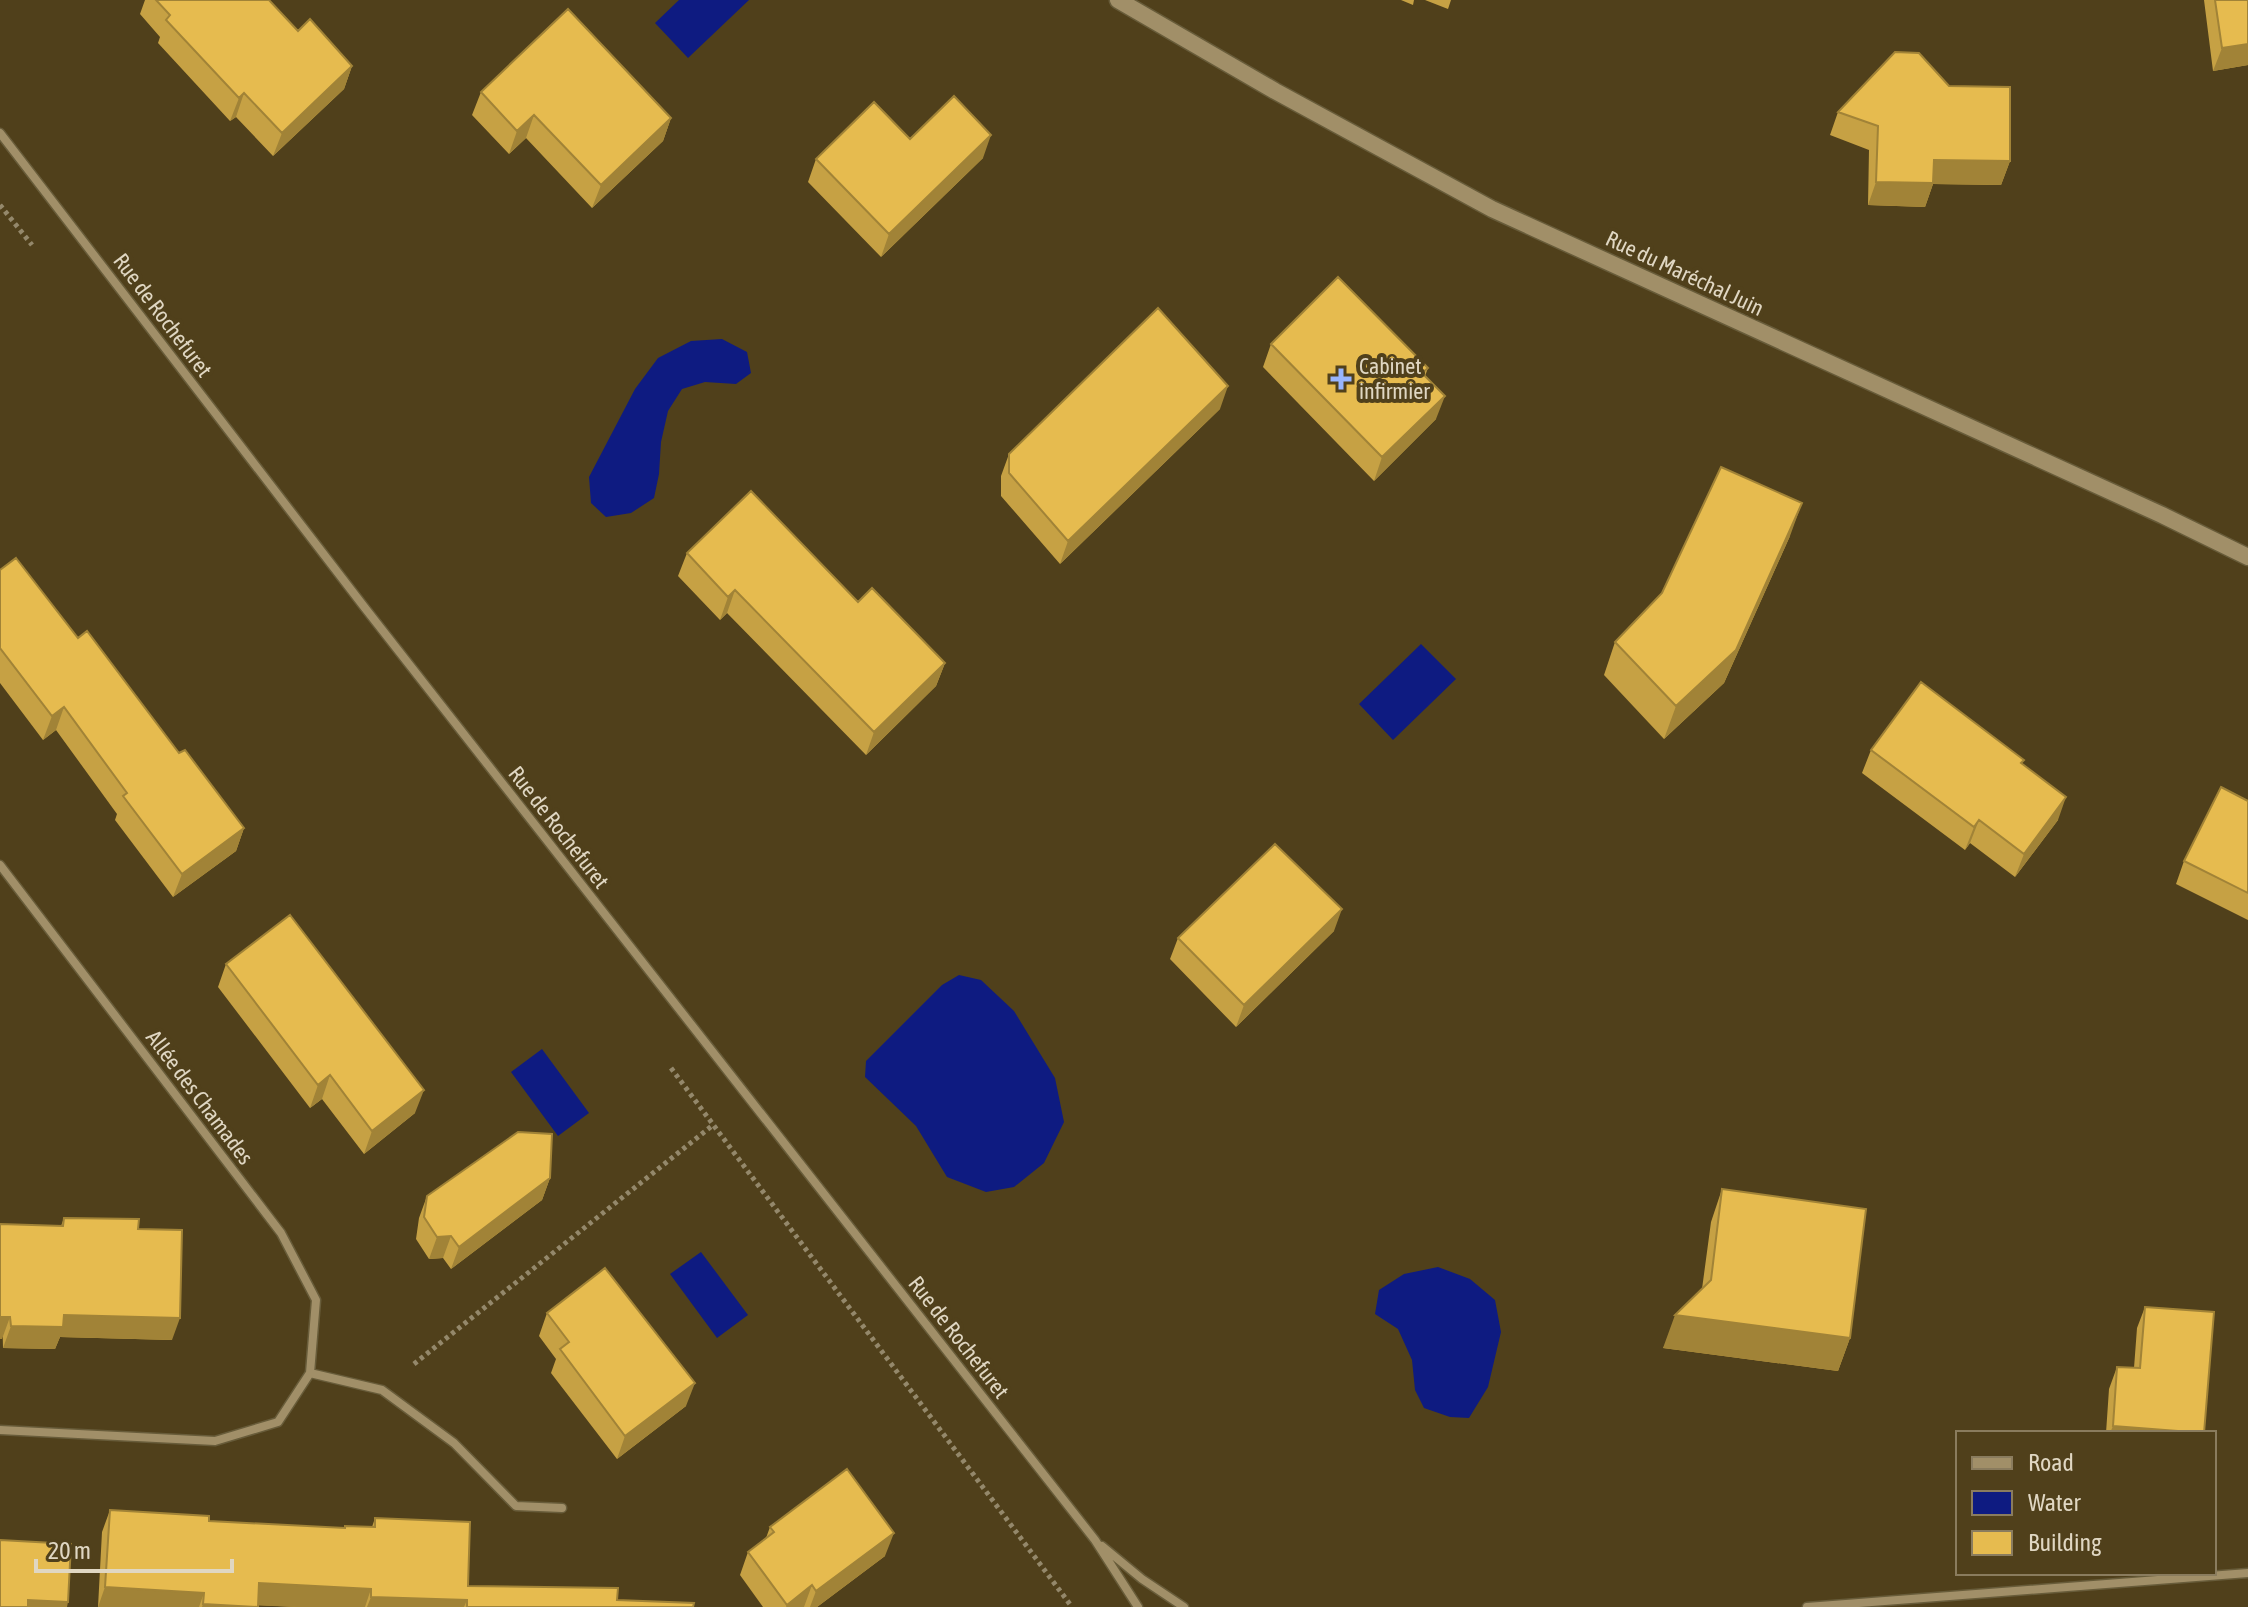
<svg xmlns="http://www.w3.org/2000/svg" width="2248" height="1607" font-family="'Asap Condensed',sans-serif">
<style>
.water{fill:#0e1b81}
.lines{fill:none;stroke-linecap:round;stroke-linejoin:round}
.street-casing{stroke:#685c3a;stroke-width:11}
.secondary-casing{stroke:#685c3a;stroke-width:19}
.path{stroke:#94886b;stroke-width:5;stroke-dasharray:4 4;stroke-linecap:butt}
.street{stroke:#a18f68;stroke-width:8}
.secondary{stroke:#a18f68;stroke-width:16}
.wall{fill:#c6a144}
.shaded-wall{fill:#a18337}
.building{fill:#e6bb4f;stroke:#a18337;stroke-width:2}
.poi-dot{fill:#98b5fd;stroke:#50401b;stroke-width:3}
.labels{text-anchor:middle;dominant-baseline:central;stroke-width:8;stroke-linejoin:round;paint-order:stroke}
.street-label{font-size:22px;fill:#e0d7c3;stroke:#50401b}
.poi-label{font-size:22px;fill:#e0d7c3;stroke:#50401b;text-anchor:start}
</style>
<rect width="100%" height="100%" fill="#50401b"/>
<path class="water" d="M679,0H749L688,58L655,23Z
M722,339L747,352L751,373L736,384L705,382L682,389L668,411L661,442L659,474L654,498L631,513L606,517L591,503L589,477L635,389L658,358L691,341Z
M1421,644L1456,679L1393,740L1359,704Z
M959,975L981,980L1014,1011L1055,1078L1064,1122L1044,1163L1014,1187L986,1192L947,1177L916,1126L865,1077L866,1061L942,985Z
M542,1049L589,1113L558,1136L511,1072Z
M701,1252L748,1315L717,1338L670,1274Z
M1438,1267L1470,1279L1495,1300L1501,1332L1488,1387L1469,1418L1450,1417L1424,1408L1415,1390L1412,1360L1398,1329L1375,1314L1379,1290L1404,1274Z"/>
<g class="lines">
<defs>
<path id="street" d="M0,133L365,608L1095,1540L1138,1607
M0,865L281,1233L316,1300L310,1373L278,1422L215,1441L0,1430
M310,1373L382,1390L454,1443L516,1506L562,1508
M1102,1546L1142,1579L1184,1607
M1807,1607L2248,1573"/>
<path id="secondary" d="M1118,0L1275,91L1492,209L2162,515L2248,557"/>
</defs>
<use href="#street" class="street-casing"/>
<use href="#secondary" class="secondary-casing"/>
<path class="path" d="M0,205L32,245
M671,1068L1072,1607
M414,1364L713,1125"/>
<use href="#street" class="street"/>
<use href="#secondary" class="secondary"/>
</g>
<path class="wall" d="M145,0H269L298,31L352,66L344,89L273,156L236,117L230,121L158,43L160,37L140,14Z
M1401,0H1414L1413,5Z
M1425,0H1451L1448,9Z
M2204,0H2248V65L2213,71Z
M481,92L671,118L663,141L592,208L526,138L509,154L472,115Z
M1838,112L2010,161L2001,185L1933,184L1925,207L1868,205L1869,150L1830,135Z
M910,139L983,158L881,257L808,182L816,159Z
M1271,344L1428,368L1425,376L1436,419L1374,481L1263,367Z
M1220,409L1060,564L1001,496V476L1009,454Z
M1790,536L1724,683L1664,739L1604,675L1615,642Z
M687,553L858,602L945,663L936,686L866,755L727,613L720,620L678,576Z
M0,570L78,638L244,828L236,851L173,897L115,820L117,814L56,730L43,740L0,683Z
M1871,750L2023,764L2058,820L2015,877L1970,843L1965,850L1862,773Z
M2248,801V920L2176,884L2184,861Z
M1334,931L1236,1027L1170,959L1178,938Z
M226,964L415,1113L364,1154L322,1099L310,1108L218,987Z
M550,1178L542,1200L451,1269L443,1258L429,1259L416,1239L419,1218L427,1196Z
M1722,1189L1850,1338L1838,1371L1663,1348L1702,1289L1711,1222Z
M64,1218L138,1229L172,1340L60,1337L55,1349L3,1348L0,1224L61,1226Z
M2145,1307L2204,1433H2106L2109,1389L2117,1367L2134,1368L2137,1328Z
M547,1313L686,1406L617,1459L551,1373L556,1359L539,1336Z
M110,1510L209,1521L344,1528L372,1527L375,1518L468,1586L693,1607H297L258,1605V1607H98L102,1532Z
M770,1527L885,1556L817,1607H763L740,1575L748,1552L766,1538Z"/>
<path class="shaded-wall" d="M2248,44V65L2213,71L2222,48Z
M352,66L344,89L273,156L282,133Z
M244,93L236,117L230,121L239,98Z
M534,115L526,138L509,154L517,131Z
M671,118L663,141L592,208L601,185Z
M991,135L983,158L881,257L889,234Z
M1934,160L2010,161L2001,185L1933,184L1925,207L1868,205L1876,182Z
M1228,386L1220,409L1060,564L1068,541Z
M1445,396L1436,419L1374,481L1382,457Z
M1802,503L1790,536L1724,683L1664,739L1676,706Z
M735,590L727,613L720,620L728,597Z
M945,663L936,686L866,755L874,732Z
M64,707L56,730L43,740L52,716Z
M2066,797L2058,820L2015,877L2024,854Z
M1979,820L1970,843L1965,850L1974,827Z
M244,828L236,851L173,897L182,874Z
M1342,909L1334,931L1236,1027L1244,1005Z
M330,1075L322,1099L310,1108L318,1085Z
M424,1090L415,1113L364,1154L372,1131Z
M550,1178L542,1200L451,1269L459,1247Z
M451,1236L443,1258L429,1259L437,1237Z
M64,1315L180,1318L172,1340L60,1337L55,1349L3,1348L11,1326Z
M1675,1315L1850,1338L1838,1371L1663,1348Z
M0,1317H10L2,1339H0Z
M695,1383L686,1406L617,1459L625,1436Z
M2113,1426L2204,1433H2110Z
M894,1533L885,1556L817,1607H810L816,1591Z
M259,1583L371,1589L365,1607H297L251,1605Z
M812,1585L804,1607H786L787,1605Z
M105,1587L204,1593L199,1607H98Z
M371,1597L467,1600L464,1607H367Z
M28,1600L68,1602L67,1607H26Z
M203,1604L258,1607H202Z"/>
<path class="building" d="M156,0H269L298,31L310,19L352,66L282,133L244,93L239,98L166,20L170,15Z
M2215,0H2248V44L2222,48Z
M568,9L671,118L601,185L534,115L517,131L481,92Z
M1895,52L1919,53L1949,86L2010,87V161L1934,160L1933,183L1876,182L1878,126L1838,112Z
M954,96L991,135L889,234L816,159L874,102L910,139Z
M1338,277L1428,368L1422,373L1445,396L1382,457L1271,344Z
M1158,308L1228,386L1068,541L1009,473V454Z
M1721,467L1802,503L1736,650L1676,706L1615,642L1662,593Z
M751,491L858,602L872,588L945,663L874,732L735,590L728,597L687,553Z
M16,558L78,638L87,631L179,753L185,750L244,828L182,874L123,796L127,793L64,707L52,716L0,648V570Z
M1921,682L2024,760L2021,763L2066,797L2024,854L1979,820L1974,827L1871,750Z
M2221,787L2248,801V893L2184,861Z
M1275,844L1342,909L1244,1005L1178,938Z
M290,915L424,1090L372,1131L330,1075L318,1085L226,964Z
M518,1132L552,1134L550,1178L459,1247L451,1236L437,1237L424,1217L427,1196Z
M1722,1189L1866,1209L1850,1338L1675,1315L1711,1280Z
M64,1218L139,1219L138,1229L182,1230L180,1318L64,1315L63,1327L11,1326L10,1317H0V1224L63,1226Z
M605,1268L695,1383L625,1436L560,1349L569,1342L547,1313Z
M2145,1307L2214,1312L2204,1433L2113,1426L2117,1367L2140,1368Z
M847,1469L894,1533L816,1591L812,1585L787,1605L748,1552L774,1532L770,1527Z
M110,1510L209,1516V1521L345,1528V1526L375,1527V1518L470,1522L468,1586L618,1588L617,1600L694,1603L693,1607H467V1600L371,1597V1589L259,1583L258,1607L203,1604L204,1593L105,1587Z
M0,1540L71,1544L68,1602L28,1600V1607H0Z"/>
<path class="poi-dot" d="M1337 367h8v8h8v8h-8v8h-8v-8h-8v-8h8z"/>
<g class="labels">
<g class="street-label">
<text transform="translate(1685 273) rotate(25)">Rue du Maréchal Juin</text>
<text transform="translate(163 315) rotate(53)">Rue de Rochefuret</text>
<text transform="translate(559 827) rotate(52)">Rue de Rochefuret</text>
<text transform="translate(200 1097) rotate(53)">Allée des Chamades</text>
<text transform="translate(959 1337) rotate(52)">Rue de Rochefuret</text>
</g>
<g class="poi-label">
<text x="1359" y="366">Cabinet<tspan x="1359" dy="25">infirmier</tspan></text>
</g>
</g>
<rect x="1956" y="1431" width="260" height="144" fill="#50401b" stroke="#8a7c5e" stroke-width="2"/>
<rect x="1972" y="1457" width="40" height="12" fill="#a18f68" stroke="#8a7c5e" stroke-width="2"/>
<text x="2028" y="1471" font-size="24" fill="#e0d7c3">Road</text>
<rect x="1972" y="1491" width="40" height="24" fill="#0e1b81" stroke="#8a7c5e" stroke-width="2"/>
<text x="2028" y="1511" font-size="24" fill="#e0d7c3">Water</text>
<rect x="1972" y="1531" width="40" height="24" fill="#e6bb4f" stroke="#8a7c5e" stroke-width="2"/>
<text x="2028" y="1551" font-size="24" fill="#e0d7c3">Building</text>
<path d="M36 1559v12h196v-12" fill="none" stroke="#e0d7c3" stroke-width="4"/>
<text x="48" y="1559" font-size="24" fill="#e0d7c3" stroke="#50401b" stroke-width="6" paint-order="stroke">20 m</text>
</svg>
